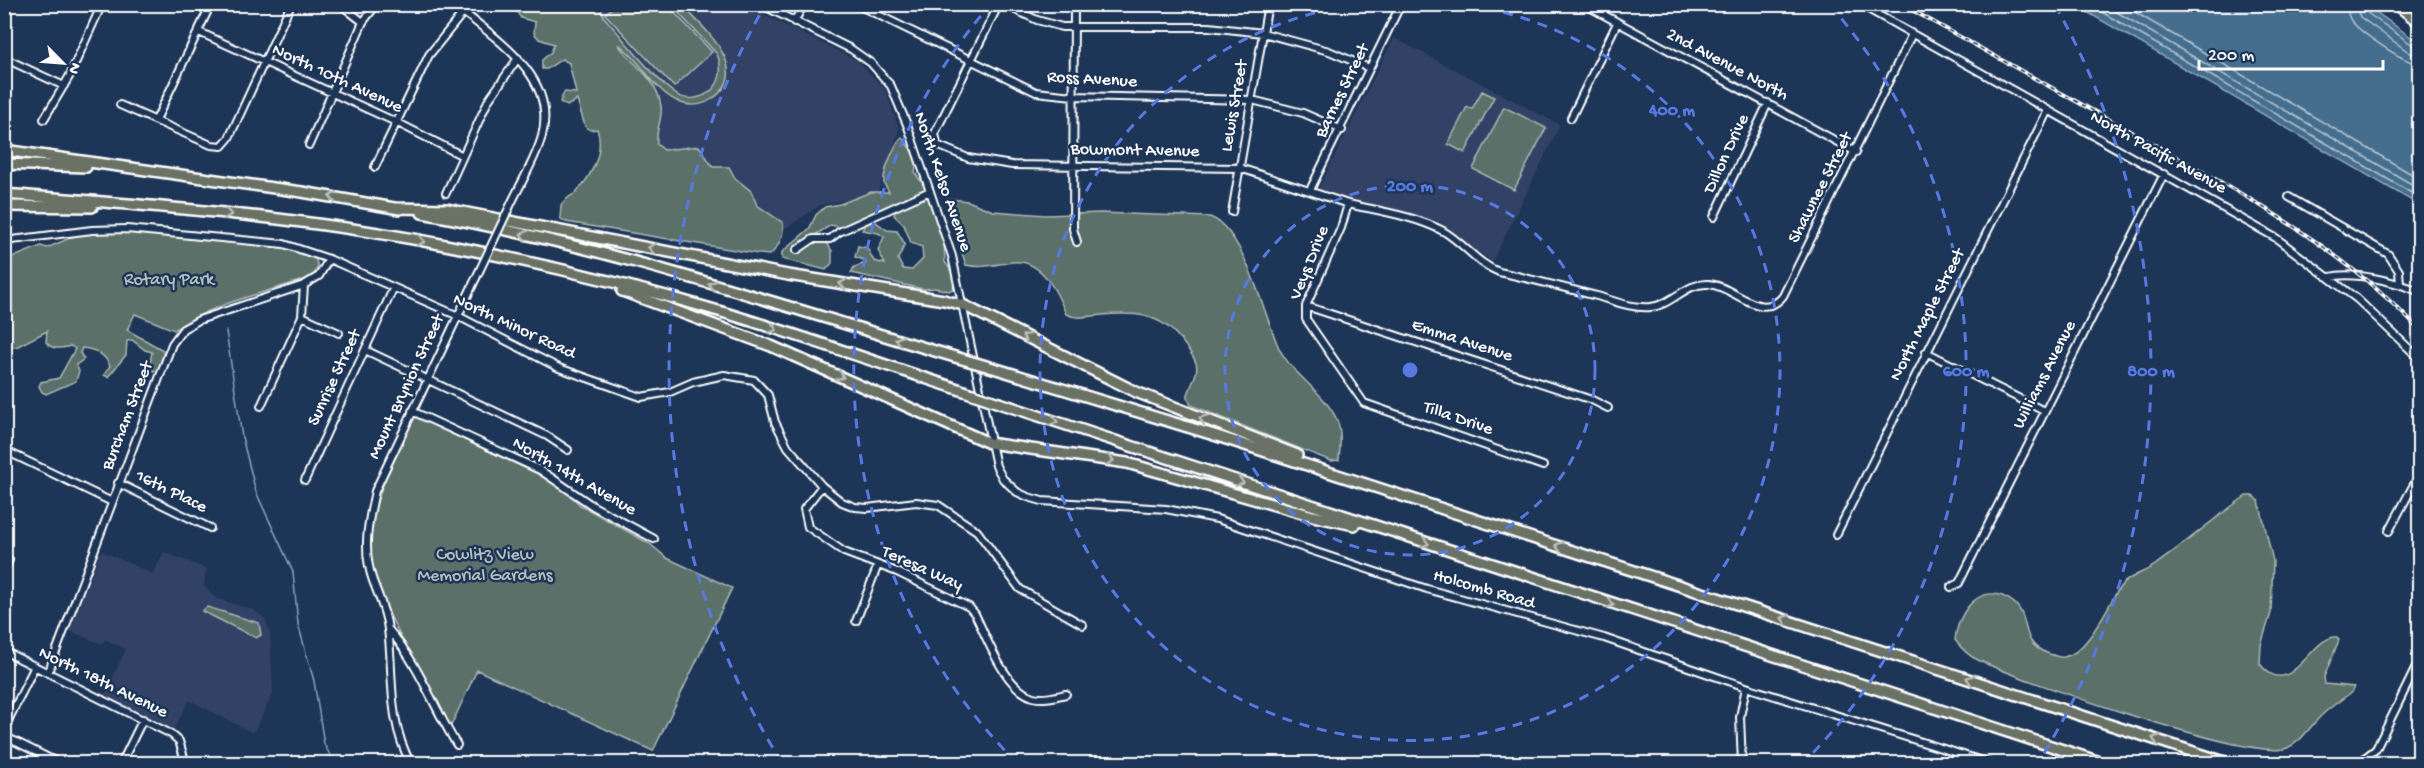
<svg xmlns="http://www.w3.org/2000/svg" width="2424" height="768" font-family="'Gochi Hand',sans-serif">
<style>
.built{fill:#334366}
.green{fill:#5b706b;stroke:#adb8b5;stroke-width:1.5}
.water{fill:#456d8d;stroke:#8fa7bb;stroke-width:1.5}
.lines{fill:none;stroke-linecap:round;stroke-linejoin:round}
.shore{stroke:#b5c5d1;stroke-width:1.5}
.stream{stroke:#8fa7bb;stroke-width:1.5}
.minor-casing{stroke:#fff;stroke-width:10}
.major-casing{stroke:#fff;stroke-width:12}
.highway-casing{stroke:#fff;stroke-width:14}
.minor{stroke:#1d3557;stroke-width:6}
.major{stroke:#6b7165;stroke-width:8}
.highway{stroke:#6b7165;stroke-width:9}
.rail-casing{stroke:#fff;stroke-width:4}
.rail{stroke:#1d3557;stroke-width:1.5;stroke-dasharray:4.5;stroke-linecap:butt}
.minor-bridge-casing{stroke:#fff;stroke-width:10;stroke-linecap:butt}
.highway-bridge-casing{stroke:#fff;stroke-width:14;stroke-linecap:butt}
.minor-bridge{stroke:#1d3557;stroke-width:6}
.highway-bridge{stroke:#6b7165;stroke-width:9}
.oneway{stroke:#bcbfba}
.ring{fill:none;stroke:#567ae2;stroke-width:3;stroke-dasharray:10 8}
.labels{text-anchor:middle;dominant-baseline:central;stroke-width:5;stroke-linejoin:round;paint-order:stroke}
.street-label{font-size:18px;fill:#fff;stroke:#1d3557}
.park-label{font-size:18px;fill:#b5bfbc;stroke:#1d3557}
.centre{fill:#567ae2;stroke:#1d3557;stroke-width:3}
.ring-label{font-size:18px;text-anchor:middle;font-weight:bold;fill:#567ae2;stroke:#1d3557;stroke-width:5;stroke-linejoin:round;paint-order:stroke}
</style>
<rect width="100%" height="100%" fill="#1d3557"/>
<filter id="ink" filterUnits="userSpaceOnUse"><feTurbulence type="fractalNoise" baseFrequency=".0167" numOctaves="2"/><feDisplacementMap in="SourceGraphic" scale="12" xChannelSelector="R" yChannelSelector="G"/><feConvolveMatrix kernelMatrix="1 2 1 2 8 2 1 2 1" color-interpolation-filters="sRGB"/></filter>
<g filter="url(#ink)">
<path class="built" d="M585,4L744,5L858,61L885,89L899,130L878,191L872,195L820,205L786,228L657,144L652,111Z
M1394,38L1560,125L1492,262L1440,222L1318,190Z
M101,551L153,574L164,552L206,569L204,586L215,598L253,610L265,619L270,633L273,694L253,733L189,700L174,729L104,696L126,649L105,639L102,644L70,631Z"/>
<path class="green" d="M616,4L667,5L712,52L674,87L605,14Z
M512,5H531L535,8L540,5H600L604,17C624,39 652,76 674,93C686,102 703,99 713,89C722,79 722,67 717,54L671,5H682C702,27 755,70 712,99C702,106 688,107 677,101C653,90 639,57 618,44C633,66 657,77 661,106C663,119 655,130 657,144L664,150L699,146L713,167H729L735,178L751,191L757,205L783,223C785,234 778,248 770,255L759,254L566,222L560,218L561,205C565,199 570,197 575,193C591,178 605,151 597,129L590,130L585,126L577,100L567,106L560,102L564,92L576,93L569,63L562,59L547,69H542V60L551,52L554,44L539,39L534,33L535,22L521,18Z
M1482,91L1494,97L1465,153L1448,144L1467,107L1472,109Z
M1504,107L1546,128L1514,190L1473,169Z
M902,137L917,159L915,173L926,188L944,243L945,262L955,276L953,289L949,291L935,288L923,289L851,273L854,267L866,263L864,260L855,257L858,246L867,248L874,261L885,264L878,250L884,237L878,233L862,230L866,224L873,220L887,230L897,231L905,244L898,259L903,269L912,270L923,259L922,247L911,243L904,225L894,215L899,204L897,202L882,212L842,228L831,225L815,235L813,242L827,243L832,251V263L826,270L782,259V252L809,229L816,215L825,207L840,204L871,192H889C888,189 885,187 884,183C882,175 895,142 902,137Z
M950,199L968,201L993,211L1046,215L1100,213L1210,217C1244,229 1264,315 1279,348C1292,375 1324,391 1337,420C1342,432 1340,447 1339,460L1331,461L1191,405L1187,397C1198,366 1204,369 1181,340C1160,313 1134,312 1102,315C1089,316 1078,320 1066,314C1057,292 1042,259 1013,262C996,264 983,269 966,265L947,207Z
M167,228L175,235L293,249L314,256L318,266L314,274L306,279C261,294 213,303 174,330L135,314L127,330L163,350V357L157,371H153L150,363L152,352L145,350L132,340L127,341L126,355L108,377L104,375L110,366C105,354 94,349 82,348L80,353L84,359L76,365L79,371L76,381L46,394L42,392L39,386L41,382L59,378L75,349L71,346C61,348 53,351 46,342L47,331L16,347H5L4,256L14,257L41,246L47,248L79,234L131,230L138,234L153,235L156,231Z
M414,416L559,484L580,505L650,544L667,558L732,588L653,751L477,670L450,728C424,670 358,588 372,522C379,485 399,450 414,416Z
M2246,496H2253L2259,501L2273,561L2271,613L2261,645L2260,664C2291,704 2311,634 2337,637L2339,640L2324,677L2325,684L2354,687L2352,692C2342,699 2332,706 2323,714C2311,725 2302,742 2287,748C2255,762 2019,680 1978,660C1968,656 1961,648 1955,640C1958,610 1982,579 2013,602C2032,617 2018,643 2047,653C2053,655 2058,658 2064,657C2088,653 2107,606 2120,587C2128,576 2144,573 2155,565C2186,543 2214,518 2246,496Z
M207,607L259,623L261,635L256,638L202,611Z"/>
<path class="water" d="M2075,5H2366L2419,43V205Z"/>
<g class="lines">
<path class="shore" d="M2088,4L2420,198
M2103,4L2420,189
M2121,4L2420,179
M2346,4C2347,11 2348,17 2352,22C2363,34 2404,63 2420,64
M2355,4L2360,17L2410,53L2420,55
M2363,4L2366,12L2414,46L2420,47"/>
<path class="stream" d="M226,331L242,437L256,492L293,572L298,624L314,681L324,744L335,764"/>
<defs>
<path id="minor" d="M340,4L363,22
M453,4C493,37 558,75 542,136C536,159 520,184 510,206
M760,4L851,49L871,63L891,86L908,127L952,256L996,466L1003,479L1017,492L1028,497L1042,501L1166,509L1217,519L1427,589L1604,638L1746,687L1992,764
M856,4L1036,92L1073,96L1252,100L1303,113L1342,130
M999,4L935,133L937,145L968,158L1012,165L1240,168L1348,204L1341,228L1306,306V319L1364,403L1543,466
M1003,4L1037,20L1062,27H1209L1263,33L1329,51L1369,68
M1074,4L1073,229L1077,242
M1584,4L1856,152
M1859,4L2276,238L2357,299L2420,359
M794,22L804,4
M199,32L398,123L461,155
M4,58L64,86
M120,105L211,145L222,146L229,138L291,4
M1571,118L1617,23
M44,119L69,77L102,4
M156,120L211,4
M309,145L363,22L377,4
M375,167L429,55L470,4
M1310,190L1401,4
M446,193L488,101L518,58
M2289,197L2388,254L2399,271L2400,284
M1348,204C1379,211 1415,216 1443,231C1464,243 1476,263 1499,272C1532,279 1565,288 1597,296C1614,301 1633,309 1651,307C1672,305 1686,282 1709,284C1734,286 1762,323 1783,296L1912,34
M1232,212L1268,4
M1714,217L1768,103
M4,241L92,230L127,229L284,244L329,259L456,315L559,368L641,397L670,392L693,382L724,375L754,380L768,395L775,422L788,447L822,486L842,502L855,507L867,508L916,502L938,505L977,531L1020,589L1083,625
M797,250L813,239H830L839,232L930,191
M2330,277C2354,271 2398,282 2420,292
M1306,306L1592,400L1608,408
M302,316L339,333
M365,350L547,436L568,450
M1926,352L2044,411
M261,406L302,316L304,285
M412,411L540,470L593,506L654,539
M4,450L112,502
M305,480L393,289
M118,483L210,528
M822,486L804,509L808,527L844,552L897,572L969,607L975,614C987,638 1005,689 1033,697C1044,700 1056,696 1066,694
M2389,531L2420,473
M1836,535L2048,110
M4,556L9,560L4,571
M1951,587L1959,583L2164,174
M856,621L878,565
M389,630C419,664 433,707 457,745
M4,651L171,734L179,741L186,764
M48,673L172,344L183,329L199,320L304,285L319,276L329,259
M4,729L35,666
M4,736L61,764
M2366,757L2376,749L2420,659
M121,764L143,719
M411,764C387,720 394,676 388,629C386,612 379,597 373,581C362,550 368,523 375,491L476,278
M1742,764L1740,717L1746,687"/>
<path id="major" d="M2395,4L2420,24"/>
<path id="highway" d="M4,150L302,192L400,209
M4,164L86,167
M4,194C148,205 293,216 435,243C531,261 628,284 722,312C802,336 881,364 961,390
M4,206L92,207
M395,208L447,209L788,275L944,300L963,305L1136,392L1297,455
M422,213C603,245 779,305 955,357
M622,291L771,346L989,443L1127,463L1313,516L1354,525
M990,367L1214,435L2231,764
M999,403L2106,764"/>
</defs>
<use href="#minor" class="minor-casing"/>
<use href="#major" class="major-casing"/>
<use href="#highway" class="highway-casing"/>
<use href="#minor" class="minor"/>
<use href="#major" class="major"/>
<use href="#highway" class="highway"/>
<defs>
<path id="rail" d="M1901,4C1982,49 2063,94 2144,139C2243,194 2342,247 2420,331"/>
</defs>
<use href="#rail" class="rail-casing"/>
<use href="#rail" class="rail"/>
<defs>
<path id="minor-bridge" d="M476,278L510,206"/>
<path id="highway-bridge" d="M955,357L990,367
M961,390L999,403"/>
</defs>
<use href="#minor-bridge" class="minor-bridge-casing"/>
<use href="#highway-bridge" class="highway-bridge-casing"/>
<use href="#minor-bridge" class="minor-bridge"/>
<use href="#highway-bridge" class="highway-bridge"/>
</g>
<defs><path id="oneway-chevron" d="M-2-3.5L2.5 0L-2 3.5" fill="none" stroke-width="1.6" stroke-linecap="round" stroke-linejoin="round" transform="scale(1.5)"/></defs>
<g class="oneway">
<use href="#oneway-chevron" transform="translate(333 197) rotate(-171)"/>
<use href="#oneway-chevron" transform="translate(228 214) rotate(7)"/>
<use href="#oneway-chevron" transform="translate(524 235) rotate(-166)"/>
<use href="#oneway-chevron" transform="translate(421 241) rotate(10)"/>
<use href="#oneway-chevron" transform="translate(652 248) rotate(-169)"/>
<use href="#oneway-chevron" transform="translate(843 284) rotate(-171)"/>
<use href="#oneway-chevron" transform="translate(712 285) rotate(-163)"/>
<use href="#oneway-chevron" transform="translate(773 329) rotate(18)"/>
<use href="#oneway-chevron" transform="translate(1026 337) rotate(-154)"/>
<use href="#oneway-chevron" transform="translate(899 340) rotate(-164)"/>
<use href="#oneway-chevron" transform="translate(840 376) rotate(24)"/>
<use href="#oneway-chevron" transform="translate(1203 419) rotate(-159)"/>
<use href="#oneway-chevron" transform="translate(1054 421) rotate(18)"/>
<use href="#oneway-chevron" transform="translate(1110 460) rotate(9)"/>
<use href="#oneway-chevron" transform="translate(1240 482) rotate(18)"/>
<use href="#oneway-chevron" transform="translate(1425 543) rotate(18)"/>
<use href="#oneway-chevron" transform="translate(1559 546) rotate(-162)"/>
<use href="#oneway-chevron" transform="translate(1610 604) rotate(18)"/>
<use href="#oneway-chevron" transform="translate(1785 619) rotate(-162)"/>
<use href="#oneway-chevron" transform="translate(1970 679) rotate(-162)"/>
<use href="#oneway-chevron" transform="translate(2156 739) rotate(-162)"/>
</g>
</g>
<g class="ring">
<circle cx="1410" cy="370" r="185"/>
<path d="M1468 5A370 370 0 1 1 1352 5"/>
<path d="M1017 763A556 556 0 0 1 990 5M1830 5A556 556 0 0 1 1803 763"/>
<path d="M782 763A741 741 0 0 1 765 5M2055 5A741 741 0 0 1 2038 763"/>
</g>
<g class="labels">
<g class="street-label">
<text transform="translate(1727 65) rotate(28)">2nd Avenue North</text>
<text transform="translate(337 79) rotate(25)">North 10th Avenue</text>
<text transform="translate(1092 80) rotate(3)">Ross Avenue</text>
<text transform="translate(1343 91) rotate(-64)">Barnes Street</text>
<text transform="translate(1235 106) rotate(-80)">Lewis Street</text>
<text transform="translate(1135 151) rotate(1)">Bowmont Avenue</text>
<text transform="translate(2158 153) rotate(29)">North Pacific Avenue</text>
<text transform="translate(1727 154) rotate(-65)">Dillon Drive</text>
<text transform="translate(942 182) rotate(71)">North Kelso Avenue</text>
<text transform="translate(1821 188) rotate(-63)">Shawnee Street</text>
<text transform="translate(1310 263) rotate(-68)">Veys Drive</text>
<text transform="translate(1928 315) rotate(-63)">North Maple Street</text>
<text transform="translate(514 327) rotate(25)">North Minor Road</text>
<text transform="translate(1462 341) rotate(18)">Emma Avenue</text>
<text transform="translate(2045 375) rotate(-63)">Williams Avenue</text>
<text transform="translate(335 378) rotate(-65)">Sunrise Street</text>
<text transform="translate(407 387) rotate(-65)">Mount Brynion Street</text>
<text transform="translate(128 416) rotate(-69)">Burcham Street</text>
<text transform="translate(1458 419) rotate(19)">Tilla Drive</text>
<text transform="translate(574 477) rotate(30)">North 14th Avenue</text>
<text transform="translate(171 492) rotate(26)">16th Place</text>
<text transform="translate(922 569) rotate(24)">Teresa Way</text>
<text transform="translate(1484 590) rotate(16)">Holcomb Road</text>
<text transform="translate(103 683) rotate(26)">North 18th Avenue</text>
</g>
<g class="park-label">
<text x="169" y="280">Rotary Park</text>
<text x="485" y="555">Cowlitz View<tspan x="485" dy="21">Memorial Gardens</tspan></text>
</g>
</g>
<circle cx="1410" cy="370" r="9" class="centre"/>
<g class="ring-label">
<text x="1672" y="115">400 m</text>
<text x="1410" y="191">200 m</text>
<text x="1966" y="376">600 m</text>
<text x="2151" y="376">800 m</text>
</g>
<rect width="2424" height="768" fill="none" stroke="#1d3557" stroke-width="24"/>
<rect x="12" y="12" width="2400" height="744" fill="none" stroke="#fff" stroke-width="2" filter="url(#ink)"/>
<g transform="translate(63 63) rotate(115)" stroke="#1d3557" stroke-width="4.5" paint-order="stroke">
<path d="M0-4.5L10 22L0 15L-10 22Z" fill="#ffffff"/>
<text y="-9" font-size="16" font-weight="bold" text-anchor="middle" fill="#ffffff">N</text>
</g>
<path d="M2199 60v9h184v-9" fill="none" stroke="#ffffff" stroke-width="3"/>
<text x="2208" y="60" font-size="18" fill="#ffffff" stroke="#1d3557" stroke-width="4.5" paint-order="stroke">200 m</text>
</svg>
